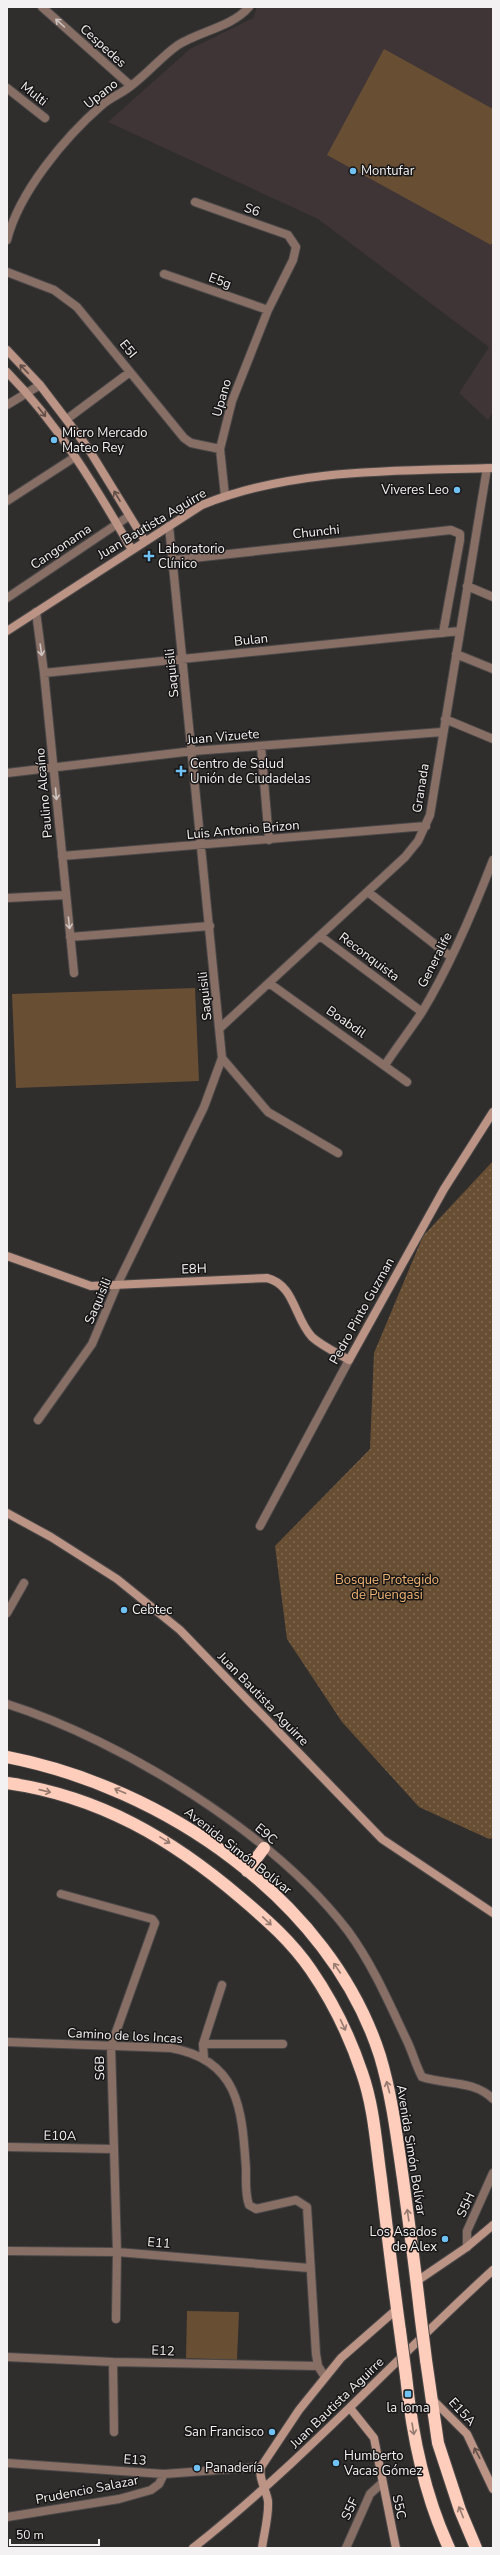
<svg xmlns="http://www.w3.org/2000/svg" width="500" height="2555" font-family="'Nunito Sans',sans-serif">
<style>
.built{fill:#3f3536}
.grass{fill:#684f34}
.park{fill:url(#park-dots)}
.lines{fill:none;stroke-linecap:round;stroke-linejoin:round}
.street-casing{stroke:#4b4848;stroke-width:10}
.secondary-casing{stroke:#4b4848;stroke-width:10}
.highway-casing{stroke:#4b4848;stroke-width:14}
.street{stroke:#886f66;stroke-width:8}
.secondary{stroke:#bb9485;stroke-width:8}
.highway{stroke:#fecdbb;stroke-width:12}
.highway-bridge-casing{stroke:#4b4848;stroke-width:14;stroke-linecap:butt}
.highway-bridge{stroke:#fecdbb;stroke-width:12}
.oneway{stroke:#cec4c0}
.oneway2{stroke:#614e47}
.oneway3{stroke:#967a70}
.poi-dot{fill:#70c1f4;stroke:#171515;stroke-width:1.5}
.labels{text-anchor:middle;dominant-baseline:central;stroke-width:3;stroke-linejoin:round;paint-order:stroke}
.street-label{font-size:13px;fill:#f3f1f1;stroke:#171515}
.poi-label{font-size:13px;fill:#f3f1f1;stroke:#171515;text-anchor:start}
.park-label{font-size:13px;fill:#f0b574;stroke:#171515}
</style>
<defs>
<pattern id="park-dots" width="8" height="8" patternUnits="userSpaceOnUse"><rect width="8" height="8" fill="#684f34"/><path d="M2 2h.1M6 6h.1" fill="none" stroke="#7e6952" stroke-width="1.8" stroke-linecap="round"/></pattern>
</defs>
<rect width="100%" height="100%" fill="#302d2d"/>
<path class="built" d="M257,7H493V411L488,420L459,393L489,347L318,219L108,122L190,49L253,18Z"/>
<path class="grass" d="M384,49L493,109V240L491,245L327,155Z
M195,988L199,1081L16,1088L12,994Z
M187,2311L239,2312L237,2360L186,2358Z"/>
<path class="park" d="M493,1161V1838L489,1839L419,1807L342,1722L287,1639L275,1546L370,1449L374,1353L423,1236Z"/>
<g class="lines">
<defs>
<path id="street" d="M42,7L131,86
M7,88L45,118
M195,202L288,235L296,247L293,260L268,310L232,401L220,449L225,496
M7,240C19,192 65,137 102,105C111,97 123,93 132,85C148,73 161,57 178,45C200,31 232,27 249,7
M7,272L54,290L77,307L184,438L191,443L220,449
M164,274L268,310
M7,405L40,385
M67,419L130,372
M7,501L75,457
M174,560L451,530L460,534V540L443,633
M467,586L493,597
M7,598L129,516
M36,612L44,673L74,973
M456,654L493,669
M44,673L460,631
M445,719L493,739
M261,746L269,840
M7,773L193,751L442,732
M62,856L426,826
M368,892L451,957
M7,898L66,895
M320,936L422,1012
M70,937L210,926
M269,983L407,1082
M220,1028L405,857L418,841L430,815L487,468
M222,1058L268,1112L338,1153
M385,1065C397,1047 410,1030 422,1012C451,964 473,912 493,860
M38,1420L92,1344L117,1285L204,1107L222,1058L169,526
M260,1526L349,1360
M7,1613L24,1583
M7,1704C123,1741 274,1834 348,1931C373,1965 390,2005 408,2043C413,2054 416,2066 422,2077C446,2085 474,2080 493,2099
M61,1894L152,1919L155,1923L111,2046L117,2252L116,2319
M7,2042L171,2048C240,2060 242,2111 246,2169C246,2180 245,2194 249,2205L256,2209L296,2200L307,2207L316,2354L318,2366L325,2377
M203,2044H283
M204,2059L203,2044L222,1985
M7,2147L113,2149
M467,2247V2231L493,2173
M7,2251L117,2252L309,2268
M7,2357L113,2362L318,2366
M113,2362L114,2432
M7,2463L164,2474L261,2467
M7,2517L119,2499L151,2490L159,2484L164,2474
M346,2548L370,2494L382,2483"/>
<path id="secondary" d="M7,350L40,385L88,448L145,541
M7,372C58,424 96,487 132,550
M7,631L202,505C292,468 396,471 493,468
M7,1256L91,1286L267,1278C295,1285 294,1318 312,1337C322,1346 337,1353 349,1360L444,1189L493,1112
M7,1513L51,1537L117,1579L180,1630L382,1839L493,1913
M417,2281L467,2247L493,2225
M431,2398L467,2434L493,2489
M350,2408L374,2438L396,2548
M193,2548C301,2463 392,2362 493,2270
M262,2548C264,2533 269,2516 268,2501C266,2489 258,2478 261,2467L299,2410L341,2358L397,2309"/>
<path id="highway" d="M7,1757C162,1787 330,1899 380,2056C392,2096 397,2138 403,2179C409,2223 415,2267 420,2312
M7,1783C99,1796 172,1839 241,1898C267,1920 292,1942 311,1970C333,2002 350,2037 362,2073C374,2107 376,2144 381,2179C387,2230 393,2281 400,2331
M247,1871L264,1848
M426,2360L438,2443L460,2510L476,2548
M406,2376C412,2435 424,2494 449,2548"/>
</defs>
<use href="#street" class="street-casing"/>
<use href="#secondary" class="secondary-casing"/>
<use href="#highway" class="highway-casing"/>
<use href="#street" class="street"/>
<use href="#secondary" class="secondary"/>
<use href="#highway" class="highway"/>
<defs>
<path id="highway-bridge" d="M420,2312L426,2360
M400,2331L406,2376"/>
</defs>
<use href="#highway-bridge" class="highway-bridge-casing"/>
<use href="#highway-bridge" class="highway-bridge"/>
</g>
<defs><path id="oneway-shaft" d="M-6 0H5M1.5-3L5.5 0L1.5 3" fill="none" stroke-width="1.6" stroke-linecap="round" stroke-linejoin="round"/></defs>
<g class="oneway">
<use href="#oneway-shaft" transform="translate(60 23) rotate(-138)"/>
<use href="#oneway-shaft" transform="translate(41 650) rotate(82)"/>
<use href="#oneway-shaft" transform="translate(56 794) rotate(85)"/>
<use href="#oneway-shaft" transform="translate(69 923) rotate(84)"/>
</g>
<g class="oneway2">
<use href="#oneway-shaft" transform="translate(24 369) rotate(-134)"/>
<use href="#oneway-shaft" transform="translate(42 412) rotate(52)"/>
<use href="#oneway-shaft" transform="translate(117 496) rotate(-121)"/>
<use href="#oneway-shaft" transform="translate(477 2453) rotate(-118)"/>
</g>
<g class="oneway3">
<use href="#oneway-shaft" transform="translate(45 1791) rotate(13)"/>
<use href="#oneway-shaft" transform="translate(120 1791) rotate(-157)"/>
<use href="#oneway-shaft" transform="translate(165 1840) rotate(32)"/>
<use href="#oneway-shaft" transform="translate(267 1921) rotate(44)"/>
<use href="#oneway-shaft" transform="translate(337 1968) rotate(-124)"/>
<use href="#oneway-shaft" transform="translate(343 2025) rotate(65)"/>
<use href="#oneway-shaft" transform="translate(388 2087) rotate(-105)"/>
<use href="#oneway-shaft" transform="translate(408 2215) rotate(-98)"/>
<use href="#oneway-shaft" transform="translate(413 2429) rotate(81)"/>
<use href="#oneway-shaft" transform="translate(461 2512) rotate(-112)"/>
</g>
<g class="poi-dot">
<circle cx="353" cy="171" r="4"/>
<circle cx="54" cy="440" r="4"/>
<circle cx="457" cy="490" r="4"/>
<path d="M147 550h4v4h4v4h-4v4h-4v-4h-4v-4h4z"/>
<path d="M179 765h4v4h4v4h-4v4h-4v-4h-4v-4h4z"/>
<circle cx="124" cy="1610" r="4"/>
<circle cx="445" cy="2239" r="4"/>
<rect x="404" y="2390" width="8" height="8" rx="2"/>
<circle cx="272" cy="2432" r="4"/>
<circle cx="336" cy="2463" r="4"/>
<circle cx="197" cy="2468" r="4"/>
</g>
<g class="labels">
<g class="street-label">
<text transform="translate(103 46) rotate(42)">Cespedes</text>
<text transform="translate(34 94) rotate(38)">Multi</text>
<text transform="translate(101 94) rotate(-38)">Upano</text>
<text transform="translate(252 210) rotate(20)">S6</text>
<text transform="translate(220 281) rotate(20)">E5g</text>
<text transform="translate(128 349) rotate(51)">E5I</text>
<text transform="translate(222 398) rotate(-74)">Upano</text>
<text transform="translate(152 524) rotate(-31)">Juan Bautista Aguirre</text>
<text transform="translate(316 532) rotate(-6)">Chunchi</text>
<text transform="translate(61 547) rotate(-34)">Cangonama</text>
<text transform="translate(251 640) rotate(-6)">Bulan</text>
<text transform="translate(172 673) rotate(-96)">Saquisili</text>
<text transform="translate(223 737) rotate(-5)">Juan Vizuete</text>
<text transform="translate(421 788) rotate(-81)">Granada</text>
<text transform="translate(44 793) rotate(-95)">Paulino Alcaíno</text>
<text transform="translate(243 830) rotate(-5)">Luis Antonio Brizon</text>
<text transform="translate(369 957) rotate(37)">Reconquista</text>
<text transform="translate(435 960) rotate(-63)">Generalife</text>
<text transform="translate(205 996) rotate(-96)">Saquisili</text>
<text transform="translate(346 1022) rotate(35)">Boabdil</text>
<text transform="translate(194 1269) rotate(-2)">E8H</text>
<text transform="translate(98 1301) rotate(-67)">Saquisili</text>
<text transform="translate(362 1311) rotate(-61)">Pedro Pinto Guzman</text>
<text transform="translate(263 1699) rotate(46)">Juan Bautista Aguirre</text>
<text transform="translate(266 1834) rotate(40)">E9C</text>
<text transform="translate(238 1851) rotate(38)">Avenida Simón Bolívar</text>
<text transform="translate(125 2036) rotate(3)">Camino de los Incas</text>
<text transform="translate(100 2068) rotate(-91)">S6B</text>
<text transform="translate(60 2136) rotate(1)">E10A</text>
<text transform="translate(411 2150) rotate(81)">Avenida Simón Bolívar</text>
<text transform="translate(466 2205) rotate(-65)">S5H</text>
<text transform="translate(159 2243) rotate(5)">E11</text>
<text transform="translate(163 2351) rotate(2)">E12</text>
<text transform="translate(337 2403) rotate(-44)">Juan Bautista Aguirre</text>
<text transform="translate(462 2412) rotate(47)">E15A</text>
<text transform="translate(135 2460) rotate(4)">E13</text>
<text transform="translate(87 2490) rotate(-11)">Prudencio Salazar</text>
<text transform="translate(399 2507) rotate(78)">S5C</text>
<text transform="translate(350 2509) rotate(-65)">S5F</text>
</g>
<g class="poi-label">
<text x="361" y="171">Montufar</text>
<text x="62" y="433">Micro Mercado<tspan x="62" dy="15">Mateo Rey</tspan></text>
<text x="449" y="490" text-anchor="end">Viveres Leo</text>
<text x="158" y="549">Laboratorio<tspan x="158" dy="15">Clínico</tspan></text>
<text x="190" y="764">Centro de Salud<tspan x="190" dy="15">Unión de Ciudadelas</tspan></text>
<text x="132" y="1610">Cebtec</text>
<text x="437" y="2232" text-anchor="end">Los Asados<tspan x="437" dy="15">de Alex</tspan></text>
<text x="408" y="2408" text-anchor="middle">la loma</text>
<text x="264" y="2432" text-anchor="end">San Francisco</text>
<text x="344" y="2456">Humberto<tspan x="344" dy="15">Vacas Gómez</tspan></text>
<text x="205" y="2468">Panadería</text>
</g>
<g class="park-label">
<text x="387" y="1580">Bosque Protegido<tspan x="387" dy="15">de Puengasi</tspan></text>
</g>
</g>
<rect width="500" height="2555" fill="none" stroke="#f3f1f1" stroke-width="16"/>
<path d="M10 2539v6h89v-6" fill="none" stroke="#f3f1f1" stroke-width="2"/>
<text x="16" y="2539" font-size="12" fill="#f3f1f1" stroke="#171515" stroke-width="3" paint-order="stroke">50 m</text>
</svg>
